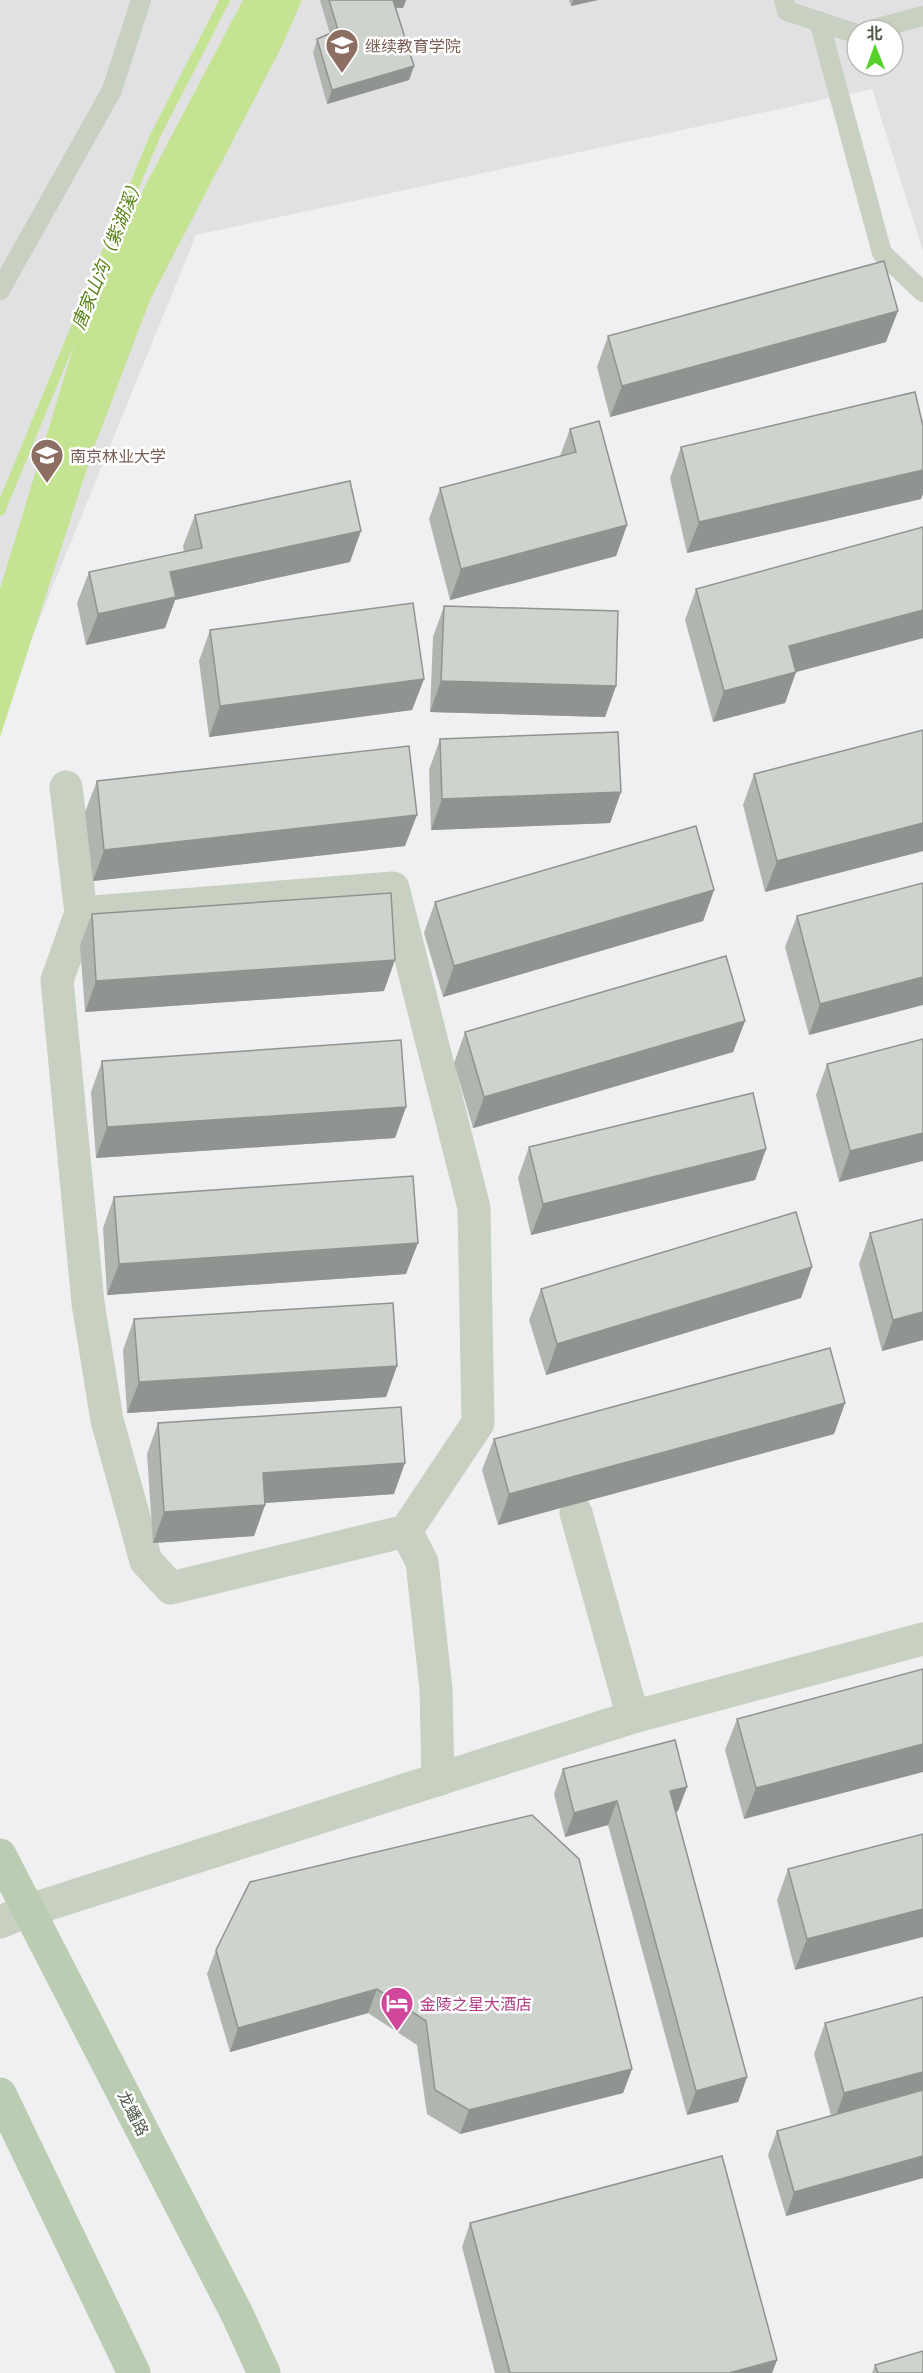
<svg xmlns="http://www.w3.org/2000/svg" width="923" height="2373" font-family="Lato,'Noto Sans SC',sans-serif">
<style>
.education{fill:#e1e0e2;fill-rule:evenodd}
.water{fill:#c5e493}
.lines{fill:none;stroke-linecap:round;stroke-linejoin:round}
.stream{stroke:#c5e493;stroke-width:10}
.service{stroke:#c7d0c1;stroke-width:20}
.minor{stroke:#c7d0c1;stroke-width:33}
.tertiary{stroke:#c7d0c1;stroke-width:33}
.primary{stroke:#baccb1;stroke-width:33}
.wall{fill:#b1b5b0}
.shaded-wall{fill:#909490}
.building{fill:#ced3cd;stroke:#909490;stroke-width:1.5}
.labels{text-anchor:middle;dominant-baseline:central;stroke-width:5;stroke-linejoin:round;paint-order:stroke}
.education-label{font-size:16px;fill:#785e54;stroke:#fff;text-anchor:start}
.hotel-label{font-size:16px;fill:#b23c85;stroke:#fff;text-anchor:start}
.street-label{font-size:16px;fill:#4f5b49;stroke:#fff}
.water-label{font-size:18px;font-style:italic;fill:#588217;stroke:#fff}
</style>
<rect width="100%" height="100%" fill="#f0eff2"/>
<path class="education" d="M0,0H923V251L872,89L196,235L0,716ZM857,30H893V66H857Z"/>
<path class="water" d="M243,0H302L282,46L150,300L92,453L0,737V589L91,289Z"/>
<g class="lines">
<path class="stream" d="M0,511L155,136L225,0"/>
<path class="service" d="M784,0L787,11L857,34
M819,21L882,253L923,292
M871,30L923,16
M0,290L112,90L141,0"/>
<path class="minor" d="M66,787L81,913L57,980L88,1303L107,1420L146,1561L171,1588L406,1531L422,1562L436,1689L438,1780
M81,913L393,888L474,1208L478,1423L406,1531
M576,1513L633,1717"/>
<path class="tertiary" d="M0,1922L30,1910L633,1717L923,1639"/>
<path class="primary" d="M0,1855L237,2314L264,2373
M0,2094L134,2373"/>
</g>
<path class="wall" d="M320,0H406L403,8H396L414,66L409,80L327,104L313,53L317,39L330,34Z
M569,0H598L571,6Z
M608,336L886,342L610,417L597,367Z
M570,429L627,525L616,556L450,600L429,519L440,488L560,456Z
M681,447L921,499L687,553L670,478Z
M195,515L350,562L175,600L165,628L86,645L77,603L89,572L184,552L183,546Z
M923,527V638L796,672L785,703L713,722L685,620L696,589Z
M444,606L616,686L605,717L430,712L433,637Z
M210,630L424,679L412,710L209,737L199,661Z
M923,730V851L765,892L743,805L754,774Z
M440,739L621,792L610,823L431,830L429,770Z
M97,781L405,846L93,881L85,812Z
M923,883L809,1035L785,947L797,916Z
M714,890L703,921L443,997L424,933L435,902Z
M92,914L384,991L85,1012L80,945Z
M745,1021L733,1052L473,1128L454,1063L465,1032Z
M923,1039L839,1182L816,1095L827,1064Z
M102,1061L406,1107L395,1138L96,1158L91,1092Z
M529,1147L766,1149L755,1180L531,1235L518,1178Z
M114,1197L406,1274L107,1295L103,1228Z
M923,1219V1340L882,1351L859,1264L870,1233Z
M541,1289L801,1298L546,1375L529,1320Z
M134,1319L397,1366L386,1397L127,1413L123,1350Z
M845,1403L834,1434L498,1525L482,1470L494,1439Z
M158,1423L394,1494L265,1503V1505L254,1536L153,1543L147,1454Z
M923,1669L744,1819L725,1750L737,1719Z
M563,1769L678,1811L676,1812L747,2077L738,2102L687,2115L608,1825L565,1837L554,1794Z
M923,1834L795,1970L777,1900L788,1869Z
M250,1882L632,2069L623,2093L460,2134L427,2114L417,2045L368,2013L230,2052L207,1974L216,1950Z
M923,1997V2178L786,2216L768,2155L777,2131L831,2115L814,2054L825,2023Z
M470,2223L777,2360L772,2373H495L462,2247Z
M875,2365L923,2373H872Z"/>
<path class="shaded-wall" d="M389,0H406L403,8L386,7Z
M573,0H598L571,6Z
M414,66L409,80L327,104L332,90Z
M898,311L886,342L610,417L622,386Z
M923,470V494L921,499L687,553L699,522Z
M627,525L616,556L450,600L461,569Z
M361,531L350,562L175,600L165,628L86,645L98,614L170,572Z
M923,610V638L796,672L785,703L713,722L724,691L789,646Z
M424,679L412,710L209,737L220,706Z
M441,681L616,686L605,717L430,712Z
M621,792L610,823L431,830L442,799Z
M417,815L405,846L93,881L104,850Z
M923,823V851L765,892L777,861Z
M714,890L703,921L443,997L454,966Z
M395,960L384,991L85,1012L96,981Z
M923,977V1005L809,1035L820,1004Z
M745,1021L733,1052L473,1128L484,1097Z
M406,1107L395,1138L96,1158L107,1127Z
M923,1133V1161L839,1182L850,1151Z
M766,1149L755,1180L531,1235L543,1204Z
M418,1243L406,1274L107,1295L119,1264Z
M812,1267L801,1298L546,1375L557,1344Z
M923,1312V1340L882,1351L893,1320Z
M397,1366L386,1397L127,1413L139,1382Z
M845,1403L834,1434L498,1525L509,1494Z
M405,1463L394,1494L251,1504L263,1473Z
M265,1505L254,1536L153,1543L164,1512Z
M923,1744V1772L744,1819L756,1788Z
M687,1787L678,1811L661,1815L670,1791Z
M617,1801L608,1825L565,1837L574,1813Z
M923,1909V1937L795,1970L807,1939Z
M377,1989L368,2013L230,2052L238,2028Z
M632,2069L623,2093L460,2134L469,2110Z
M923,2072V2100L833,2124L844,2093Z
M747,2077L738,2102L687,2115L696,2091Z
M923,2156V2178L786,2216L794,2192Z
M777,2360L772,2373H729Z"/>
<path class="building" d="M329,0H393L414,66L332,90L317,39L338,30Z
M884,261L898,311L622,386L608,336Z
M915,392L923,426V470L699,522L681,447Z
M599,421L627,525L461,569L440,488L576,452L570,429Z
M350,481L361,531L170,572L176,597L98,614L89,572L202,548L195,515Z
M923,527V610L789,646L796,672L724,691L696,589Z
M413,603L424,679L220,706L210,630Z
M444,606L618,611L616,686L441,681Z
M923,730V823L777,861L754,774Z
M618,732L621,792L442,799L440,739Z
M409,746L417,815L104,850L97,781Z
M696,826L714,890L454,966L435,902Z
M923,883V977L820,1004L797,916Z
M391,893L395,960L96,981L92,914Z
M726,956L745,1021L484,1097L465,1032Z
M923,1039V1133L850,1151L827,1064Z
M401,1040L406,1107L107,1127L102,1061Z
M753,1093L766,1149L543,1204L529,1147Z
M413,1176L418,1243L119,1264L114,1197Z
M796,1212L812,1267L557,1344L541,1289Z
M923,1219V1312L893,1320L870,1233Z
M393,1303L397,1366L139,1382L134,1319Z
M830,1348L845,1403L509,1494L494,1439Z
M401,1407L405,1463L263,1473L265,1505L164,1512L158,1423Z
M923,1669V1744L756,1788L737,1719Z
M675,1740L687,1787L670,1791L747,2077L696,2091L617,1801L574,1813L563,1769Z
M532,1815L579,1859L632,2069L469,2110L435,2090L426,2021L377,1989L238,2028L216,1950L250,1882Z
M923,1834V1909L807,1939L788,1869Z
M923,1997V2072L844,2093L825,2023Z
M923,2090V2156L794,2192L777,2131Z
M722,2156L777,2360L729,2373H510L470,2223Z
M923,2351V2373H878L875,2365Z"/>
<defs>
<symbol id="university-pin" viewBox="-11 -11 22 30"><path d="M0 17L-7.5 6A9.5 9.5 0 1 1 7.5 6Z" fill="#8d6e63" stroke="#fff"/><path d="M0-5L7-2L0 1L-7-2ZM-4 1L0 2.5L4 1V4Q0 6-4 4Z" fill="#fff"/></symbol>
<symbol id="hotel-pin" viewBox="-11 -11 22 30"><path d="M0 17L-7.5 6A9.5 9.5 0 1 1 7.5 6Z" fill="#d1479c" stroke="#fff"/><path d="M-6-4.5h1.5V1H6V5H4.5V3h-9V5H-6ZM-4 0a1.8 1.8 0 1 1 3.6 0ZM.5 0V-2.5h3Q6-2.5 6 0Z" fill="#fff"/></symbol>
</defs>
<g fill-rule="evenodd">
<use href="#university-pin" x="323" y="26" width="38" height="52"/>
<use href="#university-pin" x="28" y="436" width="38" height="52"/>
<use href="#hotel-pin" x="378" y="1984" width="38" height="52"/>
</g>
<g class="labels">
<g class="education-label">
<text x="365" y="45">继续教育学院</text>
<text x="70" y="455">南京林业大学</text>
</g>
<g class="hotel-label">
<text x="420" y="2003">金陵之星大酒店</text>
</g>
<g class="street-label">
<text transform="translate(134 2113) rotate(63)">龙蟠路</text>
</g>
<g class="water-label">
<text transform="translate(107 253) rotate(-68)">唐家山沟（紫湖溪）</text>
</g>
</g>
<g transform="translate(875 48) rotate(359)"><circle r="28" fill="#ffffff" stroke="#b9bdb6" stroke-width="1.5"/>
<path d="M0-4.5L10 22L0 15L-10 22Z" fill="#55d229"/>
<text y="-9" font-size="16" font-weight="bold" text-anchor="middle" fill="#4f5b49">北</text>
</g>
</svg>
